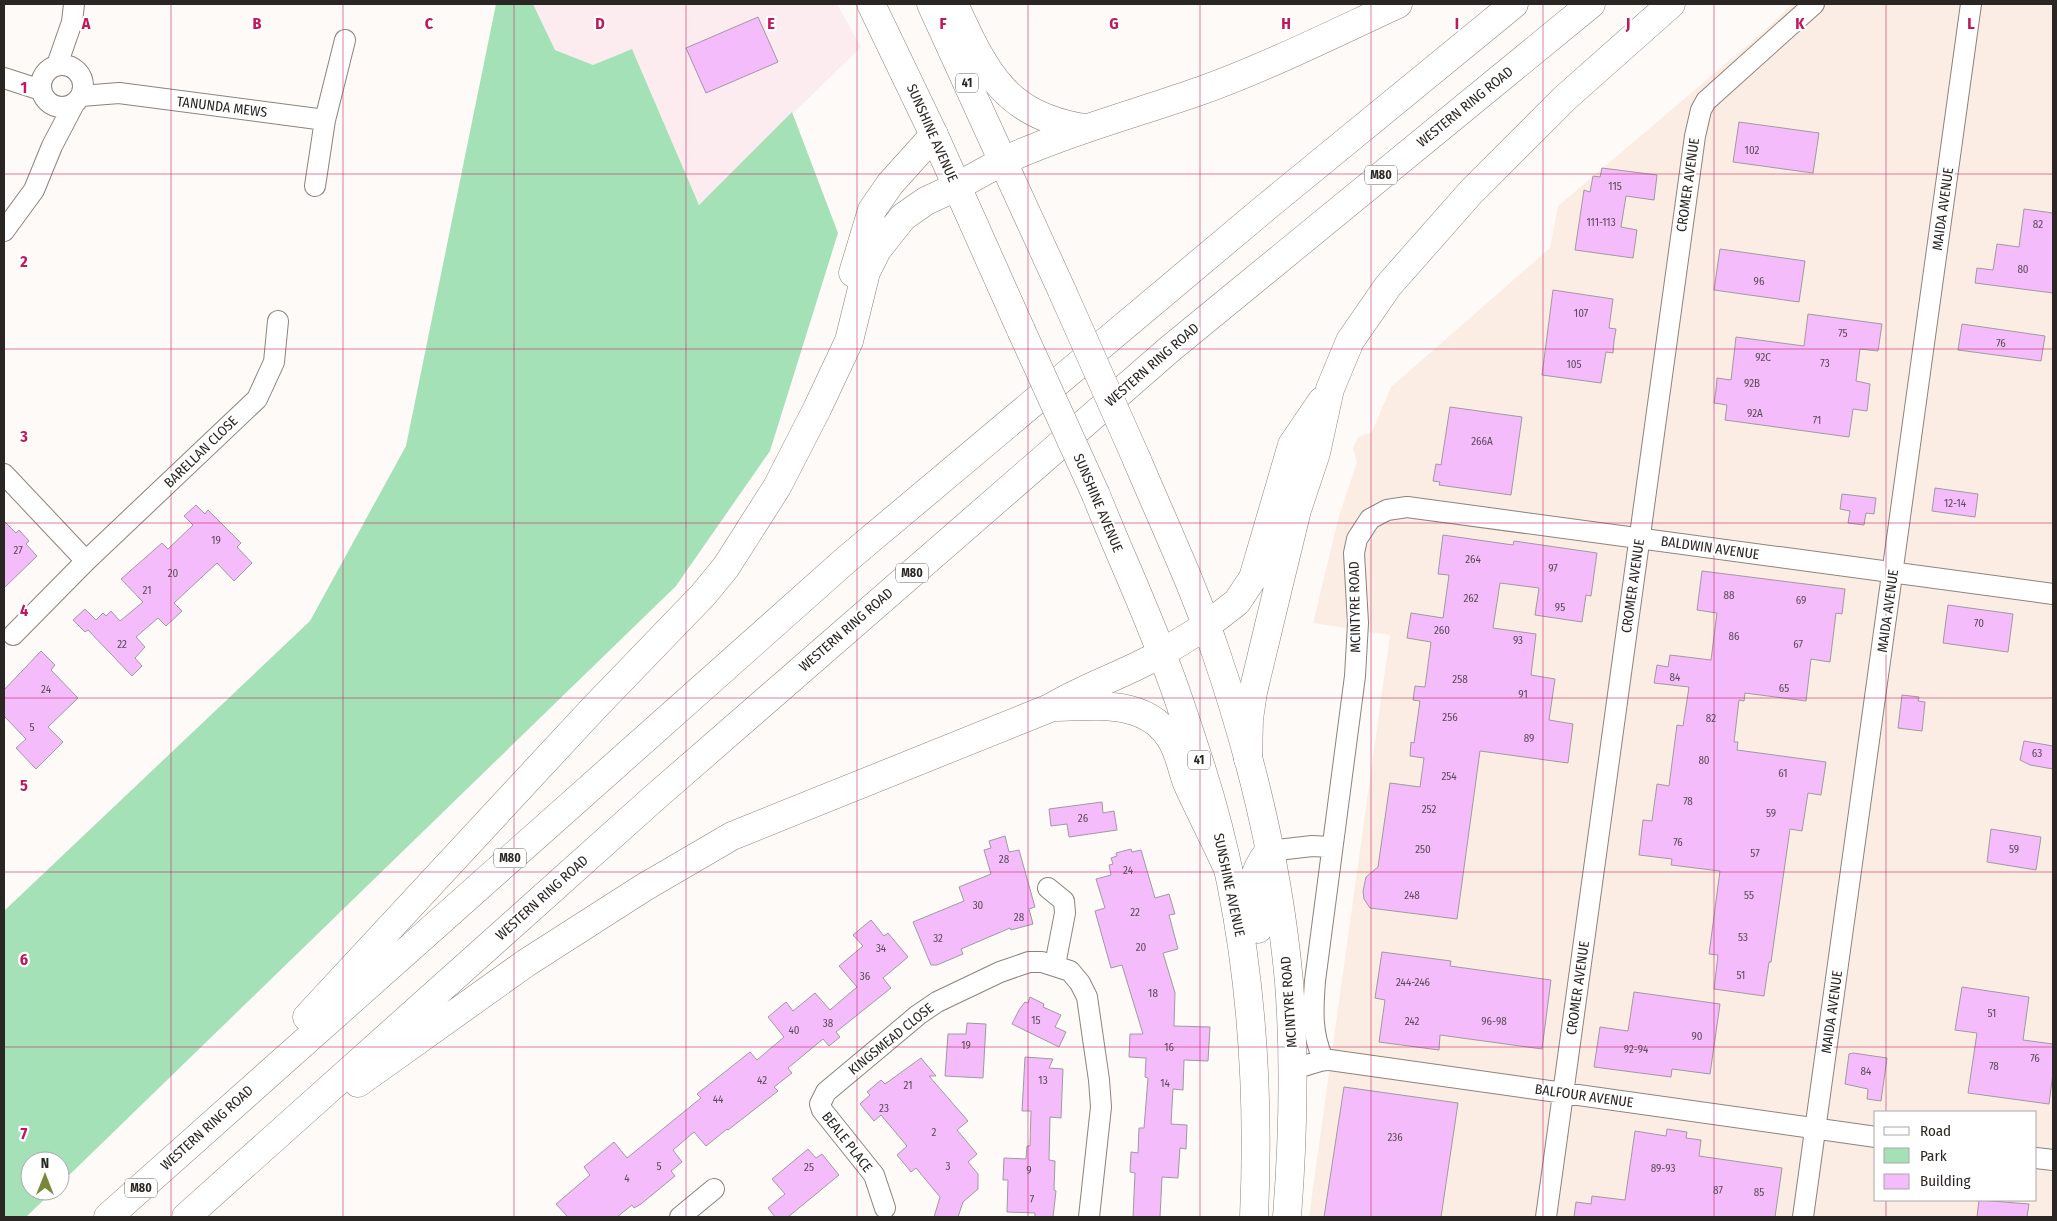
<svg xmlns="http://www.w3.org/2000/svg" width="2057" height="1221" font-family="'Fira Sans Condensed',sans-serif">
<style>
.commercial{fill:#fcecf0}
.built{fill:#fcede4;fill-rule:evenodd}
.green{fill:#a5e1b6}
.building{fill:#f4bcfa;stroke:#a199a2}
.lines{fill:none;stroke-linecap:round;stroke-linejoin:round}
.minor-casing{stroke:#8d837c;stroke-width:22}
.primary-casing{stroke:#8d837c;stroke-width:29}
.motorway-casing{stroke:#8d837c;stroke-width:29}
.minor{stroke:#fff;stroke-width:20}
.primary{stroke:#fff;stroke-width:28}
.motorway{stroke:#fff;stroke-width:28}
.primary-bridge-casing{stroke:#8d837c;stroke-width:29;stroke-linecap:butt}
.primary-bridge{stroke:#fff;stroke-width:28}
.grid{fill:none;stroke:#c2185b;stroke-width:1;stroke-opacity:0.55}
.labels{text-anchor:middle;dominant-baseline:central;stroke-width:4.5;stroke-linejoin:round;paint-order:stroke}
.number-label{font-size:11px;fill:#5c4c59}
.shield{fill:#fff;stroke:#6a6765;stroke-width:1}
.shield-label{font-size:12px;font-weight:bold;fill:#2a2623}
.street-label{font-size:14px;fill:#2a2623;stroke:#fff}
.grid-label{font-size:16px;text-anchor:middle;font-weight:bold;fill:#c2185b;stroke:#fff;stroke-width:4.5;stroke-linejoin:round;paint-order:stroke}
</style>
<rect width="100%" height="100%" fill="#fefaf7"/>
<path class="commercial" d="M533,4H837L861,47L699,205L632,49L593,65L555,50Z"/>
<path class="built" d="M1792,4H2053V1217H1309L1390,635L1313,623L1339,516L1357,462L1353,448L1358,437L1372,432L1391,387L1550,248L1558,206L1763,32ZM1876,1112H2036V1200H1876Z"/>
<path class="green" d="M496,4H533L555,50L593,65L632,49L699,205L792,112L838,233L770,451L676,586L60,1184V1161H30V1191H53L26,1217H4V911L310,621L406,446Z"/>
<path class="building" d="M758,17L778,62L706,93L686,48Z
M1739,122L1819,133L1813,173L1733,162Z
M1602,168L1657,175L1654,200L1626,196L1621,227L1637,230L1633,258L1575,250L1584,190L1590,192L1593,176L1600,177Z
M2024,209L2053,213V293L1975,283L1977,268L1993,270L1997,244L2019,247Z
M1720,249L1805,261L1799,302L1714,290Z
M1553,290L1613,299L1609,328L1616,329L1614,341L1613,353L1606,352L1601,383L1542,375Z
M1808,314L1882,324L1878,351L1860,349L1856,381L1870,384L1867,411L1853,409L1849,437L1725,420L1727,405L1714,403L1716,390L1717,378L1731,380L1736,337L1804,346Z
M1962,324L2045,336L2041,361L1958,350Z
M1450,407L1522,417L1511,495L1439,485L1440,482L1433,481L1436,464L1441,465Z
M1935,488L1978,494L1975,517L1932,511Z
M1842,494L1876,498L1874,514L1866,513L1864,525L1848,523L1850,511L1840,509Z
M196,505L205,514L208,510L241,543L237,547L252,563L234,581L217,563L174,603L182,611L166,626L158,618L136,637L145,647L135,658L142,666L132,676L88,630L85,632L73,620L85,609L96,620L103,613L106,616L111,611L120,621L143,602L121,579L162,543L168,549L193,525L184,516Z
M4,521L16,533L19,530L29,541L26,544L37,556L4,588Z
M1443,535L1513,545L1514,541L1597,553L1591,596L1586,595L1582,622L1535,615L1539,588L1500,583L1493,628L1536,634L1531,675L1555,679L1549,720L1573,724L1568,763L1480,751L1457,919L1370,908L1364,899L1363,891L1366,877L1378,867L1390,783L1420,787L1424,758L1410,756L1411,742L1414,743L1420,701L1413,700L1415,686L1425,687L1431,642L1407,638L1411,613L1443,618L1449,575L1438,574Z
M1702,571L1845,589L1842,614L1836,613L1830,662L1811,659L1806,701L1745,693L1744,701L1739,700L1734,742H1738L1737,750L1826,762L1821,795L1808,793L1802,831L1790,829L1771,962H1769L1764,996L1714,989L1718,955L1709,954L1720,871L1671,865L1672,859L1639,855L1643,820L1652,821L1657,784L1669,786L1677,725L1683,726L1689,687L1654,683L1657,665L1668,667L1670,655L1711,660L1717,613L1697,610Z
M1948,605L2013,614L2008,652L1943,643Z
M41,651L55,665L51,670L78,698L48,727L63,742L36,769L16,748L26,739L4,716V690Z
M1902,695L1919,697L1918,701L1925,702L1922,731L1898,728Z
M2024,741L2053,746V769L2030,765L2020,760Z
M1102,802L1103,813L1114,811L1117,830L1069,837L1067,824L1051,826L1049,809Z
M1991,829L2041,837L2036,870L1987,862Z
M1005,836L1009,852L1019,850L1035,907L1029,909L1033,924L1011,930L1010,928L961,949L963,954L937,965H931L913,922L964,901L959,887L991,874L984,850L991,848L989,841Z
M1131,849L1132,852L1141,850L1155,898L1169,894L1175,914L1169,915L1178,949L1163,953L1175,993L1174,1026L1210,1027L1208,1061L1184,1060L1183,1090L1173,1089L1171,1124L1187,1125L1186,1149L1180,1148L1178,1178L1162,1177L1160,1217H1133L1135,1173L1130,1172L1131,1152L1138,1153L1139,1128H1144L1148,1078L1145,1077L1146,1058L1129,1057L1130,1034H1143L1122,965L1111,968L1095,911L1105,908L1096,879L1111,875L1109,865L1113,864L1111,858L1117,856L1116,853Z
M871,920L884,936L888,933L908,957L883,978L891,988L836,1032L840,1037L829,1046L823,1039L788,1068L792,1073L774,1087L778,1091L728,1130L727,1129L706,1146L694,1132L673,1150L682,1162L671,1171L675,1176L641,1204L634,1208L632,1205L617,1217H568L556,1204L590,1175L584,1167L614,1142L627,1158L701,1098L697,1094L750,1052L757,1060L784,1037L768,1017L786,1002L793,1011L815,993L830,1010L857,987L839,966L863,946L853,935Z
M1382,952L1451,961L1450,966L1551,980L1542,1049L1440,1035L1439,1050L1379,1042L1385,1000L1375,998Z
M1962,987L2029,997L2023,1040L2053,1044V1073L2049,1104L1968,1093L1977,1033L1955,1030Z
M1634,992L1720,1004L1710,1074L1672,1069L1671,1077L1594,1067L1600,1027L1628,1031Z
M1030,997L1044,1004L1043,1007L1061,1015L1055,1027L1066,1032L1059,1047L1012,1024L1019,1010L1025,1002L1028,1003Z
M967,1023L986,1024L983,1078L945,1076L948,1034H966Z
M1853,1053L1887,1058L1881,1101L1867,1099L1868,1089L1845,1084L1849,1054Z
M1025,1057L1053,1059L1049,1068L1063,1069L1061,1118L1050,1117L1049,1160L1055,1161L1054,1190L1056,1191L1053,1217H1035V1213L1007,1212L1008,1180H1003L1004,1158L1026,1159L1027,1146H1030L1031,1111H1022Z
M921,1058L936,1076H929L968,1121L957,1130L977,1154L968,1162L978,1174V1189L963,1202L958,1217H934L940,1197L916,1168L911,1172L897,1155L907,1146L881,1115L874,1121L860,1104L870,1095L867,1092L881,1080L885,1084Z
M1344,1087L1458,1103L1441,1217H1324Z
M1667,1129L1687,1132L1686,1138L1701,1140L1699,1156L1782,1168L1775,1217H1574L1576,1202L1591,1204L1592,1196L1625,1200L1635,1131L1666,1136Z
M808,1149L816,1158L822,1154L839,1175L788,1217H775L768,1208L785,1194L772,1179Z
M1979,1200L2029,1204L2027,1217H1977Z"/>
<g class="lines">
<defs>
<path id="minor" d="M41 86a21 21 0 1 1 42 0a21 21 0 1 1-42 0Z
M57,65L72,22L74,4
M4,78L41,90
M81,96L119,93L325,120
M315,186L325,120L345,40
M4,231L34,190L52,146L74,104
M4,474L86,561
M13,635L86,561L257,399L274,362L278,321
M1269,851L1312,846L1331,847
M1048,888L1064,901L1065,913L1055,965
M1323,1059C1311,1032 1313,1009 1315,981L1355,676L1358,623L1354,553L1357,539L1370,519L1387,510L1407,507L2053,594
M1293,1068C1306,1068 1317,1059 1330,1060L1876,1137
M2036,1158L2053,1160
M885,1208L874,1175L822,1110L820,1104L826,1092L918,1015L937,1002L1000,972L1029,962H1042L1070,971L1080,983L1087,997L1099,1080L1101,1107L1089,1217
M680,1217L714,1189
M1546,1217L1695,136L1701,110L1706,101L1814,4
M1803,1217L1971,4"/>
<path id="primary" d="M871,4L934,135L1021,330
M931,4L1063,293
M956,187L1003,161
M1137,460C1164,524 1194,587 1216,653C1252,758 1279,871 1289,982C1295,1060 1293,1139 1287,1217
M1096,495C1117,548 1141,599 1161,652C1175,686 1186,721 1197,755C1247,904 1261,1062 1254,1217
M1162,653L1206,626
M1258,929C1253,896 1246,880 1269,851"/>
<path id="motorway" d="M954,4C985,71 1004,115 1084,128
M1003,161C1067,132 1134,114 1200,91C1267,67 1333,34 1398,4
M853,273L872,210L890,184L934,135
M1206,626L1237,602L1253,578L1292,445L1322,401
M1056,707C1098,706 1150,699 1173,743C1180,756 1182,770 1187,783C1200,812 1215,840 1228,869
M1248,759L1249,719L1253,692L1277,592L1297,510L1316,453L1330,389L1350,341L1388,286L1471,192L1565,98L1671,4
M307,1017L593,709L703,595L726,567L777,487L817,409L849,341L866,272L877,250L903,217L926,201L956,187
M358,1083L526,963L643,888L732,836L1050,708C1086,686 1126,674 1162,653
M108,1217L847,559L1265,208L1514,4
M186,1217L654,798L1171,348L1591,4"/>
</defs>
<use href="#minor" class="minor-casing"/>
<use href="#primary" class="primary-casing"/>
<use href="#motorway" class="motorway-casing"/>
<use href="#minor" class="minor"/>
<use href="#primary" class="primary"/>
<use href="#motorway" class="motorway"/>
<defs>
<path id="primary-bridge" d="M1063,293L1137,460
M1021,330L1096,495"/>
</defs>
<use href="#primary-bridge" class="primary-bridge-casing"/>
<use href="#primary-bridge" class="primary-bridge"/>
</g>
<path class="grid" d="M171,4V1217M343,4V1217M514,4V1217M686,4V1217M857,4V1217M1028,4V1217M1200,4V1217M1371,4V1217M1543,4V1217M1714,4V1217M1886,4V1112M4,174H2053M4,349H2053M4,523H2053M4,698H2053M4,872H2053M4,1047H2053M1886,1200V1217"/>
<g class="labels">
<g class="number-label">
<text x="1752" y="150">102</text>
<text x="1615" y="186">115</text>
<text x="1601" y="222">111-113</text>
<text x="2038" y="224">82</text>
<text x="2023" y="269">80</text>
<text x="1759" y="281">96</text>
<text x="1581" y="313">107</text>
<text x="1843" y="333">75</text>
<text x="2001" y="343">76</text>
<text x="1763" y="357">92C</text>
<text x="1825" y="363">73</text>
<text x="1574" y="364">105</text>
<text x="1752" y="383">92B</text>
<text x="1755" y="413">92A</text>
<text x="1817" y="420">71</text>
<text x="1482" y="441">266A</text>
<text x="1955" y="503">12-14</text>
<text x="216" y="540">19</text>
<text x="18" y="550">27</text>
<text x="1473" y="559">264</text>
<text x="1553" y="568">97</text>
<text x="173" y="573">20</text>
<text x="147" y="590">21</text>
<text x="1729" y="595">88</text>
<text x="1471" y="598">262</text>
<text x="1801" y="600">69</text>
<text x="1560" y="607">95</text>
<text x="1979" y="623">70</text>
<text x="1442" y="630">260</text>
<text x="1734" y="636">86</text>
<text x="1518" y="640">93</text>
<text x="122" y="644">22</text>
<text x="1798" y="644">67</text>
<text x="1675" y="677">84</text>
<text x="1460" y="679">258</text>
<text x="1784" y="688">65</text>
<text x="46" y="689">24</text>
<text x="1523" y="694">91</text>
<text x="1450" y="717">256</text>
<text x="1711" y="718">82</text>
<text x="32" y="727">5</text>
<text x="1529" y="738">89</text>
<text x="2037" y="753">63</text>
<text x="1704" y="760">80</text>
<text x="1783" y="773">61</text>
<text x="1449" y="776">254</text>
<text x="1688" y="801">78</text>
<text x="1429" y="809">252</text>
<text x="1771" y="813">59</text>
<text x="1083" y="818">26</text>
<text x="1678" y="842">76</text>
<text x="1423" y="849">250</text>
<text x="2014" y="849">59</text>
<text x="1755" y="853">57</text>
<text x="1004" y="859">28</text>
<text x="1128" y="870">24</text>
<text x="1412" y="895">248</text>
<text x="1749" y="895">55</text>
<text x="978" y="905">30</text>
<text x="1135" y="912">22</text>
<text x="1019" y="917">28</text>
<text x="1743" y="937">53</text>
<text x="938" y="938">32</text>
<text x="1141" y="947">20</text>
<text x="881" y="948">34</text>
<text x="1741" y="975">51</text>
<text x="865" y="976">36</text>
<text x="1413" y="982">244-246</text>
<text x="1153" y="993">18</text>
<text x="1992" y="1013">51</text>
<text x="1036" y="1020">15</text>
<text x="1412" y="1021">242</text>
<text x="1494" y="1021">96-98</text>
<text x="828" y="1023">38</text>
<text x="794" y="1030">40</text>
<text x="1697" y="1036">90</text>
<text x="966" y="1045">19</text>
<text x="1169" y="1047">16</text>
<text x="1636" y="1049">92-94</text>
<text x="2035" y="1058">76</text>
<text x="1994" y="1066">78</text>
<text x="1866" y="1071">84</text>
<text x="762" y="1080">42</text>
<text x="1043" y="1080">13</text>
<text x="1165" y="1083">14</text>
<text x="908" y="1085">21</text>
<text x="718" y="1099">44</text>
<text x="884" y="1108">23</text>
<text x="934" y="1132">2</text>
<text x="1395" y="1137">236</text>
<text x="659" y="1166">5</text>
<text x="948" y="1166">3</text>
<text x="809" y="1167">25</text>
<text x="1663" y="1168">89-93</text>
<text x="1029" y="1170">9</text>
<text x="627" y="1178">4</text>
<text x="1718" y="1190">87</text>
<text x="1759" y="1192">85</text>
<text x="1032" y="1199">7</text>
</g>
<g class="shield">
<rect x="956" y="73.5" width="22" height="19" rx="4"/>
<rect x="1365" y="165.5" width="32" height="19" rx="4"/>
<rect x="896" y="563.5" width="32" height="19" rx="4"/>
<rect x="1188" y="750.5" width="22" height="19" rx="4"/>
<rect x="494" y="848.5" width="32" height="19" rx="4"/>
<rect x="125" y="1178.5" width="32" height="19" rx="4"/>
</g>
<g class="shield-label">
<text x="967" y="83">41</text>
<text x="1381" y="175">M80</text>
<text x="912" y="573">M80</text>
<text x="1199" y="760">41</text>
<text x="510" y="858">M80</text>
<text x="141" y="1188">M80</text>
</g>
<g class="street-label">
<text transform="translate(222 107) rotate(7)">TANUNDA MEWS</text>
<text transform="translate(1465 107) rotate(-39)">WESTERN RING ROAD</text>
<text transform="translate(932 133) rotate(66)">SUNSHINE AVENUE</text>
<text transform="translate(1688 185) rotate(-82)">CROMER AVENUE</text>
<text transform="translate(1943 209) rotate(-82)">MAIDA AVENUE</text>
<text transform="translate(1152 365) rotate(-41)">WESTERN RING ROAD</text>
<text transform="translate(201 452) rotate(-44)">BARELLAN CLOSE</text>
<text transform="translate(1098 503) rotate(67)">SUNSHINE AVENUE</text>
<text transform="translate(1710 548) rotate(8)">BALDWIN AVENUE</text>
<text transform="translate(1633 586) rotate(-82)">CROMER AVENUE</text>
<text transform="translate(1355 607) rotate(-91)">MCINTYRE ROAD</text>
<text transform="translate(1888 611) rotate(-82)">MAIDA AVENUE</text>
<text transform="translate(846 630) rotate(-41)">WESTERN RING ROAD</text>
<text transform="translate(1229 885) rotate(78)">SUNSHINE AVENUE</text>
<text transform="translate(542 898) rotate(-42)">WESTERN RING ROAD</text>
<text transform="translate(1578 988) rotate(-82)">CROMER AVENUE</text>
<text transform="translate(1289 1002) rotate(-94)">MCINTYRE ROAD</text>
<text transform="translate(1832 1012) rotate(-82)">MAIDA AVENUE</text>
<text transform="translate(891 1039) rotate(-39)">KINGSMEAD CLOSE</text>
<text transform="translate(1584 1096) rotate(8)">BALFOUR AVENUE</text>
<text transform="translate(207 1128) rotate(-42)">WESTERN RING ROAD</text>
<text transform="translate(847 1142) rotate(52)">BEALE PLACE</text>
</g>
</g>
<g class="grid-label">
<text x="86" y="29">A</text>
<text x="257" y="29">B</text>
<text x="429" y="29">C</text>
<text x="600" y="29">D</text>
<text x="771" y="29">E</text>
<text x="943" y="29">F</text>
<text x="1114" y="29">G</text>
<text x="1286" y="29">H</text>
<text x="1457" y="29">I</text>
<text x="1628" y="29">J</text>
<text x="1800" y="29">K</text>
<text x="1971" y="29">L</text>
<text x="24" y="93">1</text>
<text x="24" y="267">2</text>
<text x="24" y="442">3</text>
<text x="24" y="616">4</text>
<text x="24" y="791">5</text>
<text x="24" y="965">6</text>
<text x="24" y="1139">7</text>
</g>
<rect width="2057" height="1221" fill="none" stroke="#2a2623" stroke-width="10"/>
<rect x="1874" y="1111" width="162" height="90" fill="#ffffff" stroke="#aaa8a7"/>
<rect x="1884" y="1127" width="25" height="8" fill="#ffffff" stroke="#aaa8a7"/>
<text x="1920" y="1136" font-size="15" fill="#2a2623">Road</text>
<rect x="1884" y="1148" width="25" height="15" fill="#a5e1b6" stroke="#aaa8a7"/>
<text x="1920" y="1161" font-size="15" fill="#2a2623">Park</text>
<rect x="1884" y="1174" width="25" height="15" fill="#f4bcfa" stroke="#aaa8a7"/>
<text x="1920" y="1186" font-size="15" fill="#2a2623">Building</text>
<g transform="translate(45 1176)"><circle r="24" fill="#ffffff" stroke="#aaa8a7"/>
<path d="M0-4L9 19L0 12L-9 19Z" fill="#778939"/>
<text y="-8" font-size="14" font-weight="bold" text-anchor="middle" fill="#2a2623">N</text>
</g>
</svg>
